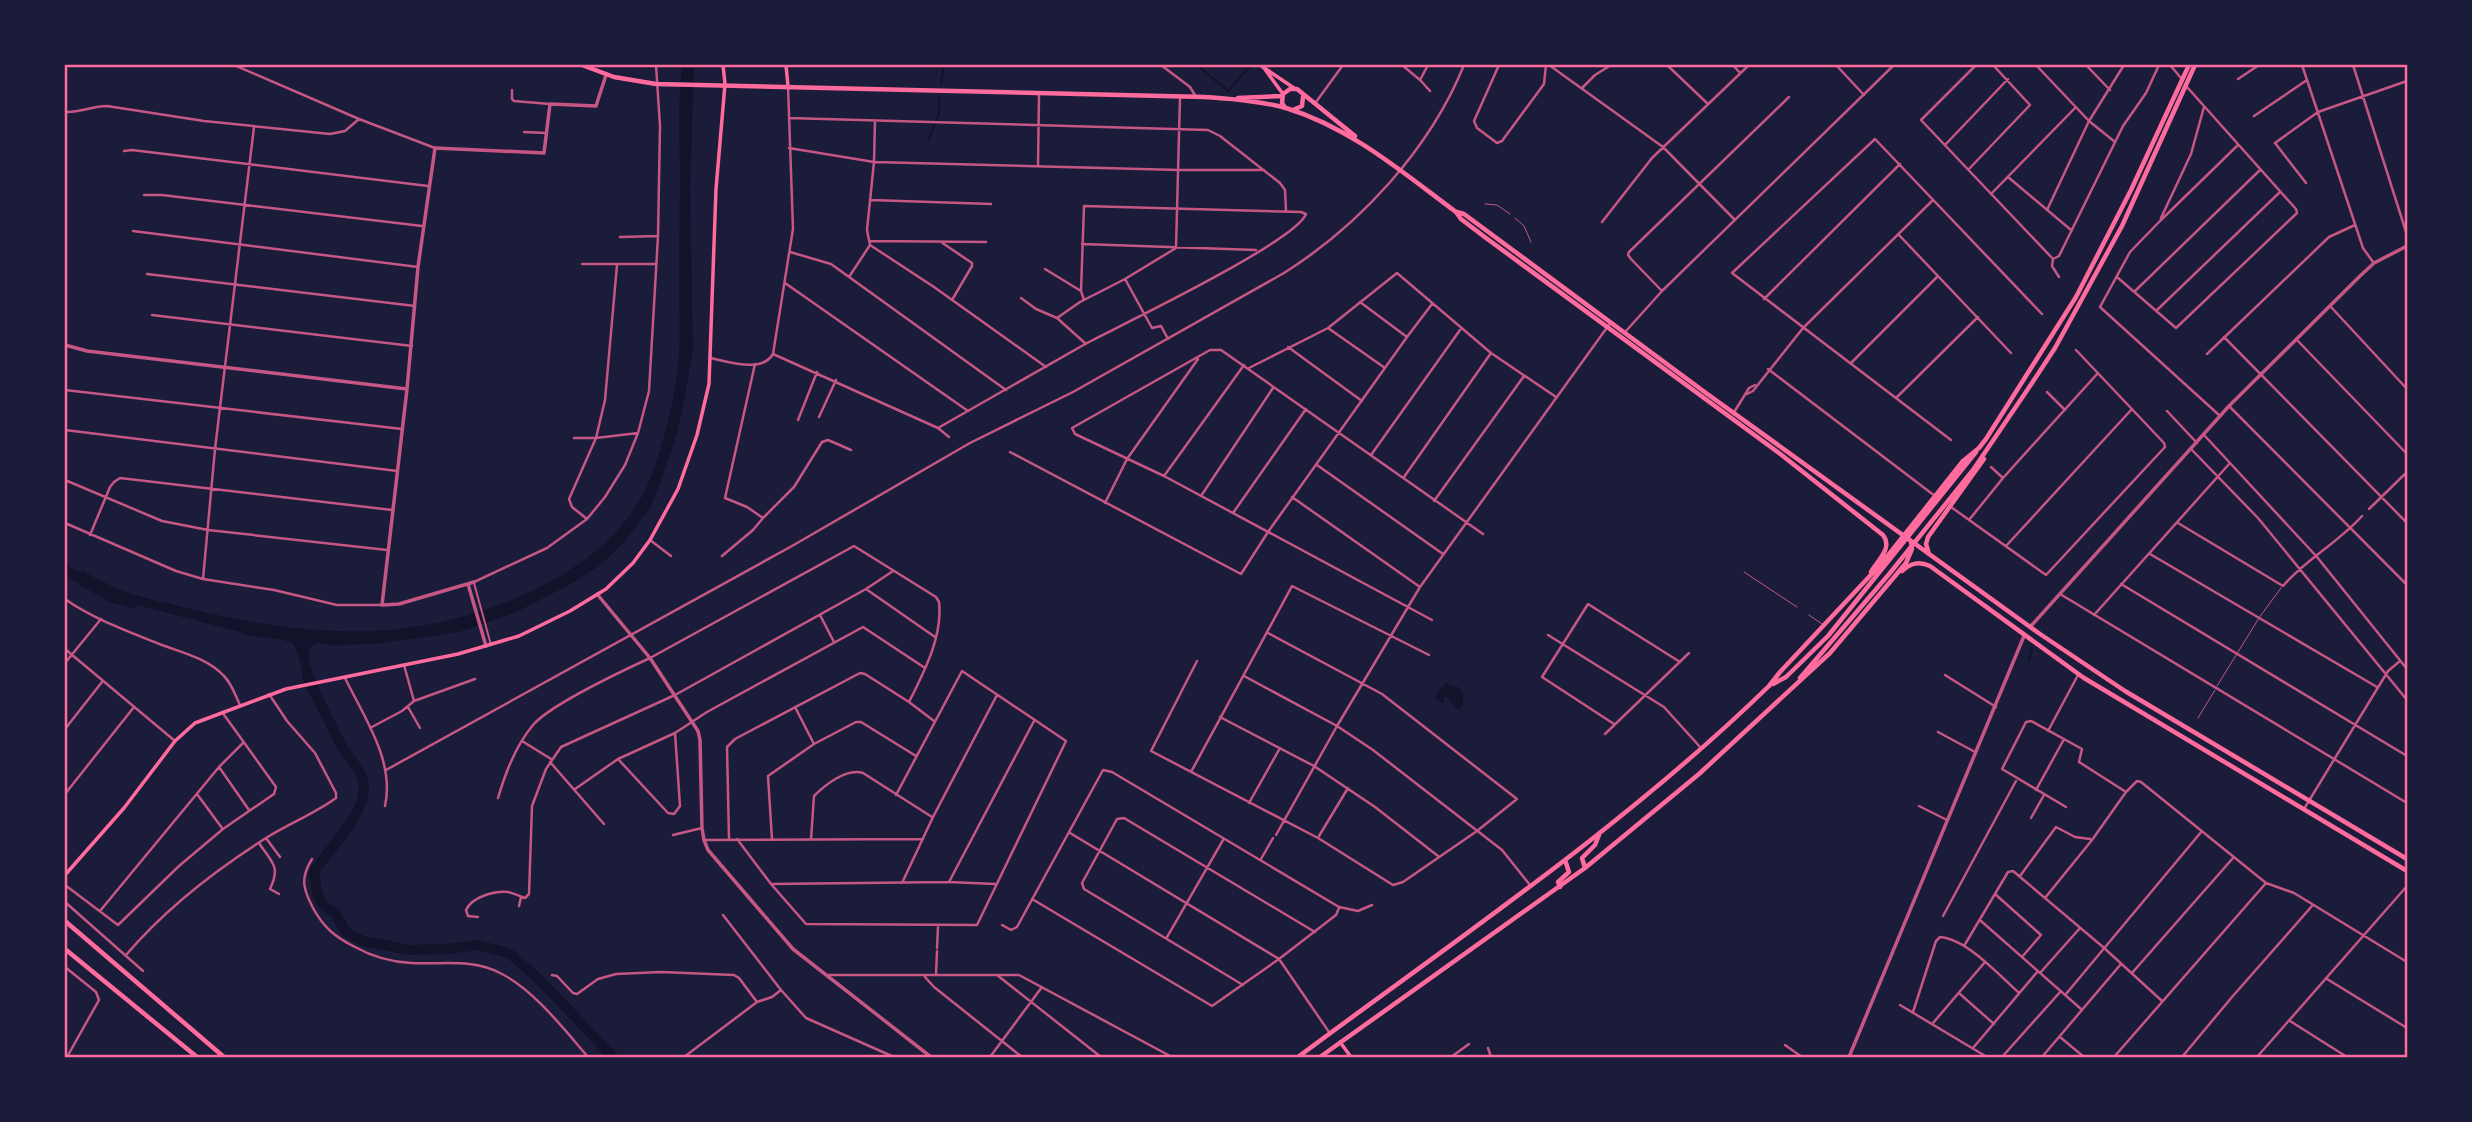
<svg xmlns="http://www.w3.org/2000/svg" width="2472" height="1122" font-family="Rubik,sans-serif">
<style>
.water{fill:#12122b}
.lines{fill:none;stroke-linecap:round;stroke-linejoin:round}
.stream{stroke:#12122b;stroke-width:2}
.river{stroke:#12122b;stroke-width:10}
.service{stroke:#c65784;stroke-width:1}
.pedestrian{stroke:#c65784;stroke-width:2}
.minor{stroke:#c65784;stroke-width:2.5}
.tertiary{stroke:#c65784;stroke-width:3.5}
.secondary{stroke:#ff6b9d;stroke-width:3.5}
.trunk{stroke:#ff6b9d;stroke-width:4.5}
.motorway{stroke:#ff6b9d;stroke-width:4.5}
.neatline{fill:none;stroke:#ff6b9d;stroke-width:2.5}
</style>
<rect width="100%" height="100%" fill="#1b1b3a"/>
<path class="water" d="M682,65H694L690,190L693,350L682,411L674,442L657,492L647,513L616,551L596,568L571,584L514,613L459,632L432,636L375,644L333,645L317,643L312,646L309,651V661L318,687L345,742V747L339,751L304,683L300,662L294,644C277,635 257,640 240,632L126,602L113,597L79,577L82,570C122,595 150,599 195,610C253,624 313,633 373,631C462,628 586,585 636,506C645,493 651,478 656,463C666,432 675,398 678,365C681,339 679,313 679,286C679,246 680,205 680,165C679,132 678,98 682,65Z
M1446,682L1450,686L1458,687L1463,694V705L1459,709L1456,708L1446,696L1444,697L1445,701L1442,704L1435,697Z"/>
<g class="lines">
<path class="stream" d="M1197,65L1228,91L1251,65
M941,84L944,65
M928,141L939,113V96
M2029,661L2032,648"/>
<path class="river" d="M65,570L112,598L133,603
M338,740C344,753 356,763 362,777C374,807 329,848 314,872L317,893L324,906L335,913L346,932L363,941L409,950L448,949L477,945L509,953L540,980L613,1057"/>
<path class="service" d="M1485,204L1497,205L1510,214
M1515,218L1524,226L1531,242
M1744,572L1797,607
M1809,615L1822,624
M2217,686L2259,618L2281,588
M2198,718L2215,690"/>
<path class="pedestrian" d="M474,583L491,645"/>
<path class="minor" d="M234,65L359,119L435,148
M1096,65H1133
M1161,65L1190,87L1196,97
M1402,65L1420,80L1428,65
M1499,65L1474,121L1477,128L1497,143L1502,141L1544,84L1546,65
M1549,65L1663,147L1734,219
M1667,65L1708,104
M1733,65L1740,73
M1836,65L1864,95
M1976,65L1921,120L2053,259L2059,256L2123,126L2146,93L2159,65
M2036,65L2089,121L2115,142
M2086,65L2110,90
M2170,65L2181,78
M2302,65L2363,248L2373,262
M2353,65L2407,235
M2238,79L2259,65
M1421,81L1430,91
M1582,88L1595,75L1611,65
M512,90V99L514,101L550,104
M1316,102L1343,65
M65,112C80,113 92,106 107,106L204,121L330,134L345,131L359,119
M2254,116L2307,80
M789,118L1208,130L1220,136L1280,183L1285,190L1286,211
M875,121L874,162L867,230L870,245L934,287L1046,367
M524,132L546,133
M1945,145L2008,79
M789,148L874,162L1179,170H1264
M124,151L132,150L428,186
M1038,165L1039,95
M1969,169L2030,105L1993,65
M2008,177L2071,230
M2306,183L2275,143L2318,112L2407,81
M1991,194L2076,107
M144,195H162L422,226
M871,200L991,204
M2047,210L2089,121L2124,65
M2161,218L2191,154L2204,107
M1602,222L1652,158L1749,65
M133,231L418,267
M1899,235L2011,353
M620,237L658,236
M869,241L986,242
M941,242L972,263V266L952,300
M1082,244L1256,250
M790,252L831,264L1006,390
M2053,259L2052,266L2059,277
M582,264H656
M1045,269L1081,291
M147,274L415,306
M849,277L870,245
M2117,277L2176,328L2297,213L2296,209L2187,87
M1125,279L1152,328L1161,326L1168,339
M785,283L968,411
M1662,291L1631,259L1628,255L1629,252L1789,97
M2134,292L2260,170
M1021,298L1036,309L1057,318L1086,344
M1764,299L1900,164
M1360,302L1407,337
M2331,307L2407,389
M2156,311L2280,192
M152,315L412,346
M1057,318L1080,302L1125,279L1176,248L1180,97
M1328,328L1385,368
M1626,331L1662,291L1894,65
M2224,337L2407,523
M2296,339L2407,454
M1288,347L1362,401
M773,354L793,229L788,86
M773,354L938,428L949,437
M2207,354L2329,237L2355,225
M711,358C729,362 762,373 773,354
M1851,363L1938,276
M755,364L725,498L747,507L763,518L794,487L822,442L828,440L851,450
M1249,368L1328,328L1397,273L1491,353L1556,397
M1768,369L1935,496
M65,390L402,429
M2047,392L2065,410
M1747,394L1753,391L1803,328L1933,200
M1896,398L1978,317
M2229,406L2407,585
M2167,411L2197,443
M1733,414L1749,388L1755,385
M2219,415L2100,307L2130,252L2160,221L2238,145
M819,417L836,380
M798,420L817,372
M938,428C988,400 1037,371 1087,343C1123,324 1295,242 1306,214L1301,212L1084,206L1081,291L1084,300
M65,430L397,471
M2204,435L2230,463
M574,438H596L638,433
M1951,440L1732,273L1875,139L2042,314
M2191,449L2258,518L2407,700
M1010,452L1241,574L1268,532L1407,337L1432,304
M1371,455L1460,330
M1317,465L1443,554
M1991,467L2003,478
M1164,476L1244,365
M1404,477L1491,353
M65,480L162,521L208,530L387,550
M1201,496L1273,388
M1292,497L1420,587
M1434,501L1524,376
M1105,503L1127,459L1198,359
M1951,507L2046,575L2165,447L2164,443L2076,350
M2369,509L2407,472
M1233,513L1306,409
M587,519L572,507L569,499L596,438L605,400L617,265
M1969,520L2003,478L2098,373
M65,523L176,571L203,579L274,590L337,605H382
M2178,523L2283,586C2306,559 2338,543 2362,516
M90,535L110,487L114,482L120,478L392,510
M650,540L671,556
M2006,546L2132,409
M2150,554L2377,687
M722,556L753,530L763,518
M203,579L215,449L254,127
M474,582L547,548L587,519L605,497L625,465L638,433L649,391L658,236L660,126L656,65
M2121,584L2407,756
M866,589L935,637
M2060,594L2407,803
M65,599C93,619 130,632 162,645C184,653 208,659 224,676C232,684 235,695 240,705
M820,615L834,642
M2094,615L2230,463L2317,557L2407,669
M1432,620L1164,476L1075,434L1072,428L1210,350H1221L1483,534
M1548,635L1664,707L1701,748
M65,649L175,741
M1197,661L1151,751L1318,838L1393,885L1403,882L1477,831L1517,799L1382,694L1268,633
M65,663L101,619
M404,665L414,701L475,679
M1945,675L1996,707
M1244,676L1337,726L1373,750L1502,850L1530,885
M345,678C364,717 395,761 385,806
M408,707L420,728
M795,707L814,744
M1220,717L1314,766L1375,807L1438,856
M1614,724L1542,677L1588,604L1680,662
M370,728L402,711L414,701
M65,729L102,682
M2048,731L2078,675
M1938,732L1975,752
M1605,734L1689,653
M522,741L551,759
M618,759L668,813L674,814L680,806L675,733
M550,762L604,824
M219,767L249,810
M386,770L792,546L970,443L1073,392L1284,273C1360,225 1430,149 1464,65
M1191,772L1292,586L1429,655
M575,789L618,759L675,733L707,712L863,627L925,668
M2036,790L2063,741
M2126,792L2137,781L2141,782L2266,883L2294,893L2407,962
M65,794L134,707
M197,794L222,828
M498,798C505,774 516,745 533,725C551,704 622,671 650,658L854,546L936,597L939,602C943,636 924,672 909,702
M1249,803L1280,748
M1919,806L1947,820
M2304,809L2388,671L2400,661
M2031,818L2044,795
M1070,833L1279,959L1329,1032
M673,835L702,828
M1276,835L1337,726L1420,587L1611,322
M1319,836L1348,788
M266,838L280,857
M729,839L727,747L735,739L860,673L865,674L909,702L934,721
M737,839L771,884L806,924L977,925L1066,741L962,671L896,795
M772,839L768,776L814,744L856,722H861L916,756
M811,839L814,796C825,785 846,768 863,773L932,817
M704,840L923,839
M259,843C272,863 281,866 270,889L279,894
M312,859C300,878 303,889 313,908C324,928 335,937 355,947C373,957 390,962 411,963C441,965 472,958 500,973C533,989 564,1029 588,1057
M1261,859L1273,838
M2020,876L2056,827L2075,837L2090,839
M949,882L1034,721
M902,883L933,817L997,695
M771,884L949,882L995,884
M65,885L118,925L179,866L223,829L274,794L276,787L222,712
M1995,894L2041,935L2022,957
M2045,898L2092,840L2126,792L2079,762L2082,749L2031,721L2026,722L2002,769L2066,807
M1032,899L1212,1006L1279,959L1336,915L1339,908
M65,902L143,971
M519,906L521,897
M100,911L219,767L243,743
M723,915L781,990L806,1018L894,1057
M1943,916L2016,781
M478,917L468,916L466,910C472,897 493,891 508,892C513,893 519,896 525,898L529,894L532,806L546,769L561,747L675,695L866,589L893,571
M1981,921L2081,1009
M1002,925L1011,930L1017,927L1103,770L1112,772L1339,907L1358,911L1372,905
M1167,937L1223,840
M1964,946L2008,872L2013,871L2103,947L2162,1001
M937,948L938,927
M126,955C166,908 214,871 266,838C288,824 314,814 336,798V793L315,753L287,721L269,694
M65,967L96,992L99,1000L67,1057
M2040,973L2080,928
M2132,973L2233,858
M552,975L557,976L573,993L577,994L598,979L616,974L661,972L734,975L739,978L757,1002
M828,975H1019L1172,1057
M936,975L937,951
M997,975L1101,1057
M925,977L934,987L1022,1057
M2327,979L2407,1028
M1243,985L1084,889L1082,883L1117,819L1124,818L1315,932
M1960,994L1994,1024
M2066,994L2202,831
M1900,1005L1987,1057
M1913,1012L1936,941L1940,937C1967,939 2000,976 2019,993
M2290,1021L2347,1057
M1933,1023L1985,962
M2060,1037L2084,1057
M1785,1045L1802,1057
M1488,1048L1491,1057
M1973,1048L2038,971
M684,1057L757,1002L772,997L781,990
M990,1057L1042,987
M1451,1057L1469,1044
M2002,1057L2061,991
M2042,1057L2121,964
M2114,1057L2266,883
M2182,1057L2232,997L2312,906
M2257,1057L2407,886"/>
<path class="tertiary" d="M65,345L87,351L407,389
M474,582L399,604L382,605L407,389L418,267L435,148L544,153L550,104L596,106L606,75
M468,584L486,646
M597,594L650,658L698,731L700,740L702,828L704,840L708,850L793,949L931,1057
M2030,627L2229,406L2359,277L2374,263L2407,246
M1849,1057L2024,636"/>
<path class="secondary" d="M786,65L788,86
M1260,65L1294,88
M1264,68L1283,94
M65,875L124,808L175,741L195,723L286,689L458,654L519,636L570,611L606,589L633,563L650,540L678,489L697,435L709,384L716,189L725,84L723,65
M1340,1042L1351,1057"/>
<path class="trunk" d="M582,65L614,77L656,84L1205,97C1231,99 1261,101 1286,108C1351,128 1402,172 1456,212L1461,219L1486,238L1779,453L1883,535C1893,548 1878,560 1871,572
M1238,98L1281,96
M1285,108L1282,103L1283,94L1290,89H1297L1355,136
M1293,110L1302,106L1303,97
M1457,212L1464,214L1706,393L2040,634L2125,691L2407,859
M1929,554L1926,544L1928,537L1984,459
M1902,571C1911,563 1919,561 1930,566L2084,678L2407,871
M1800,678L1890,573L1973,470L2032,383L2055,348L2122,226L2195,65
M1773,684L1786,677L1828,636L1976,452
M1585,868L1582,858L1595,845L1599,835
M1560,887L1558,882L1569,872L1565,860
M1298,1057C1458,938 1625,826 1769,686L1780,672L1882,563L1963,461L1979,448L1986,439L2076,297L2131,190L2189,65
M1320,1057L1585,868L1699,774L1830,653L1906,563L1912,549L1911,542"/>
<path class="motorway" d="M65,921L224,1057
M65,949L197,1057"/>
</g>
<rect width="2472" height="1122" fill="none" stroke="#1b1b3a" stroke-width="133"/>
<rect x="66" y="66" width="2340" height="990" class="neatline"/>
</svg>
